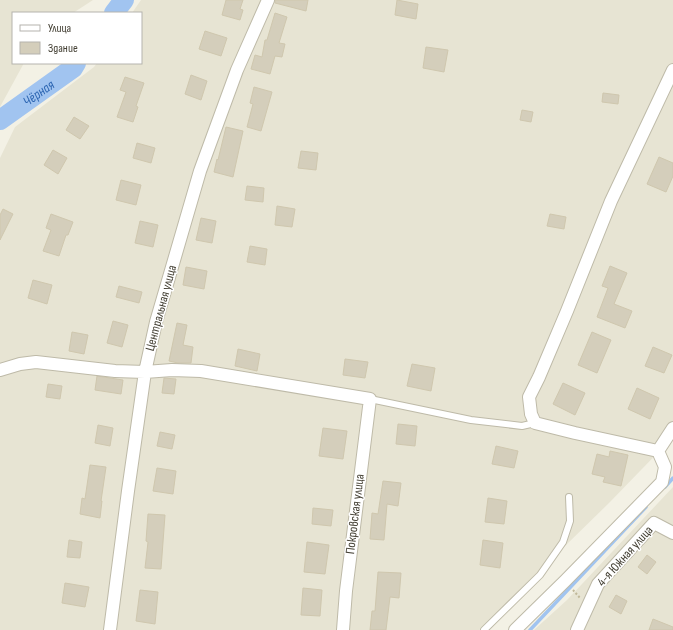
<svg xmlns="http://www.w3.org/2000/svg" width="673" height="630" font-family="'Sofia Sans Condensed',sans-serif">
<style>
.residential{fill:#e7e4d3}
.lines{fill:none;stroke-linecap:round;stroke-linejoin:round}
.stream{stroke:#a1c4f0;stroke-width:3.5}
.river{stroke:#a1c4f0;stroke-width:20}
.building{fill:#d4cebb;stroke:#cfc7ae}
.service-casing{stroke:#bebaa8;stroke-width:8}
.minor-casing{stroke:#bebaa8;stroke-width:14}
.path{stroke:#c0b899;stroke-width:2;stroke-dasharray:2 2;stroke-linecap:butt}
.service{stroke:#fff;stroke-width:6}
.minor{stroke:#fff;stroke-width:12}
.labels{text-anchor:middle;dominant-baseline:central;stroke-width:3;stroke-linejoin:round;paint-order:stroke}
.street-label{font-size:13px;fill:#454135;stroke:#fff}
.water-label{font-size:14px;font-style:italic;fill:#2d66b2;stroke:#fff}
</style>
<rect width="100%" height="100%" fill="#f3f1e5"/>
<path class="residential" d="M0,0H93L73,13H13V63H24L0,107Z
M141,0H673V437L609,503L479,630H0V158L15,127L94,67L97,63H141V13H132Z
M673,487V630H534L567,600Z"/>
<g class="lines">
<path class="stream" d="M665,487L673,478
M530,630L646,507"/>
<g class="river">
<path d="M114,13L124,0"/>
<path id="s1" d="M0,120L73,68L76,63"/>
</g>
</g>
<path class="building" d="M226,0H243L240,9L243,10L240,20L222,15Z
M275,0H308L306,11L275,3Z
M397,0L418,4L416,19L395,15Z
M275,13L287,17L279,43L285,44L282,57L275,56L270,74L251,69L255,55L262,57L265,40H267Z
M205,31L227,38L221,56L199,49Z
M426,47L448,50L444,72L423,68Z
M191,75L207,81L201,100L185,94Z
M125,77L144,83L136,106L138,107L133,122L117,117L126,92L120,90Z
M254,87L272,92L261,131L247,127L253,104L250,103Z
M603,93L619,95L618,104L602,102Z
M522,110L533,112L531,122L520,120Z
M74,117L89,126L80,139L66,130Z
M226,127L243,131L233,177L214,172L217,159L218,160Z
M137,143L155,148L151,163L133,158Z
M53,150L67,158L58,174L44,165Z
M301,151L318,153L316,170L298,168Z
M659,157L673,163V176L666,192L647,184Z
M121,180L141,185L136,205L116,200Z
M247,186L264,188L263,202L245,200Z
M277,206L295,209L292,227L275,225Z
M3,209L13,214L0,240V215Z
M51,214L73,222L68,235H66L59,256L43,251L51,230L46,228Z
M550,214L566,217L564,229L547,226Z
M201,218L216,221L212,243L196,240Z
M140,221L158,225L153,247L135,243Z
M250,246L267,249L265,265L247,262Z
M610,266L627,273L614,304L632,311L625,328L597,317L608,288L602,286Z
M186,267L207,271L204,289L183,285Z
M33,280L52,285L47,304L28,298Z
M119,286L142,292L139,303L116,297Z
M113,321L128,325L122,347L107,343Z
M177,323L187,325L183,345L193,347L191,363H178L169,361Z
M72,332L88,335L84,354L69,351Z
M592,332L611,340L597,373L578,365Z
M653,347L672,355L664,373L645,366Z
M238,349L260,354L257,371L235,366Z
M345,359L368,362L365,378L343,375Z
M412,364L435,368L431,391L407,386Z
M97,376L123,380L121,394L95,390Z
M164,378L176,379L174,394L162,393Z
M563,383L585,393L575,415L553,404Z
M48,384L62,386L60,399L46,397Z
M637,388L659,398L650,419L628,409Z
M398,424L417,426L415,446L396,444Z
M98,425L113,428L110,446L95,443Z
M323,428L347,431L343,459L319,456Z
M160,432L175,435L172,449L157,446Z
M496,446L518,451L514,468L492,464Z
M610,451L628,455L621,486L603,482L605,477L592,474L597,454L609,457Z
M90,465L106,467L101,501H102L100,518L80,514L82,498L85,499Z
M157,468L176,471L173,494L153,491Z
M383,481L401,483L398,506L387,504L384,540L370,539L372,513L378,514Z
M488,498L507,501L504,524L485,522Z
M313,508L333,510L331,526L312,524Z
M148,514L165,515L161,569L145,568L148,542L146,541Z
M69,540L82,542L80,558L67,557Z
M483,540L503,543L500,568L480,565Z
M307,542L329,545L325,574L304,572Z
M647,555L656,562L647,574L638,567Z
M378,572L401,573L399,598L390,597L386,630H370L372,611H375Z
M65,583L89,587L85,607L62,603Z
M303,588L322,590L320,616L301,615Z
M140,590L158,592L155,624L136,621Z
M616,595L627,601L621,614L609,607Z
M653,619L673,627V630H649Z"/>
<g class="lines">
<defs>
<path id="service" d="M370,399L471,420L522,426L535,423
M484,630L540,575L563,542L570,521L569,497"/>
<path id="minor" d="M673,70L611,201L567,311L539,377L529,397L531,414L535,423L575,433L658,451L673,428
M0,370L20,364L36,362L115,371L145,372L172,370L201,371L370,399L346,591L343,630
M110,630L128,491L145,372L156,322L200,171L237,70L268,0
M515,630L565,581L662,482L665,467L658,451
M577,630L598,584L654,523L673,533"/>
</defs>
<use href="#service" class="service-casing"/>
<use href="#minor" class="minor-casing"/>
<path class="path" d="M573,590L580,598"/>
<use href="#service" class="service"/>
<use href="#minor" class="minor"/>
</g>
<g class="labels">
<g class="street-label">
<text transform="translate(161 308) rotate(-75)">Центральная улица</text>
<text transform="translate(355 514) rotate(-83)">Покровская улица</text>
<text transform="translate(625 556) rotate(-48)">4-я Южная улица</text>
</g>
<g class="water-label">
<text stroke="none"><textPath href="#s1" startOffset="47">Чёрная</textPath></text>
</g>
</g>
<rect x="12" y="12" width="130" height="52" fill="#ffffff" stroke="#b5b3ae"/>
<rect x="20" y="25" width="20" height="6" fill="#ffffff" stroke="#b5b3ae"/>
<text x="48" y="32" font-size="12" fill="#454135">Улица</text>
<rect x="20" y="42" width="20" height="12" fill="#d4cebb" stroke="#b5b3ae"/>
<text x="48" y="52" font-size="12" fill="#454135">Здание</text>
</svg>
